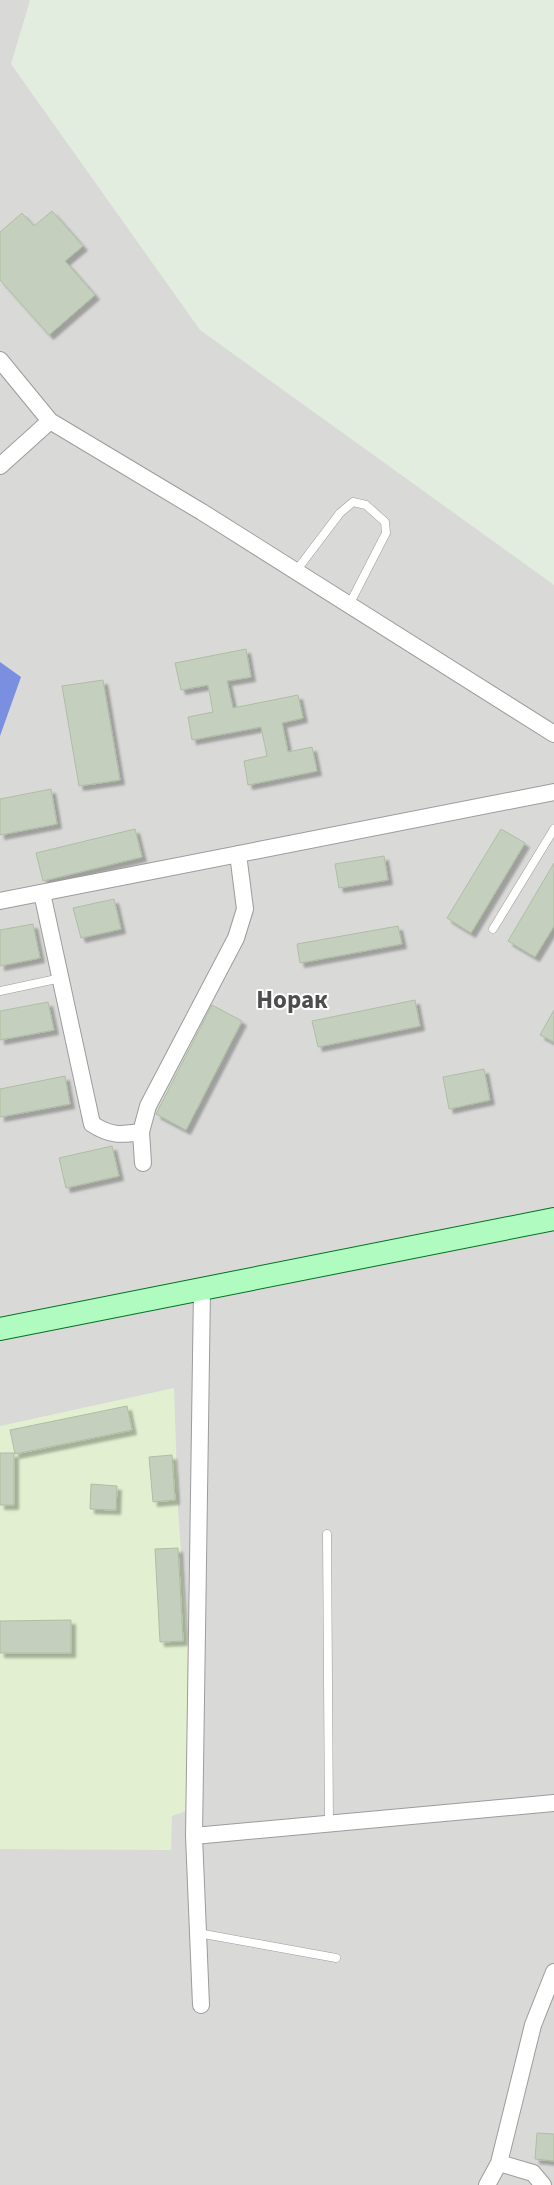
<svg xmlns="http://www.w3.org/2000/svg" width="554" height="2185" font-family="'Source Sans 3',sans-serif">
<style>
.residential{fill:#d9d9d8}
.military{fill:#e2f0d1}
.pitch{fill:#7a8fe0}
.building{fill:#c5cfbd;stroke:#adbfa2;filter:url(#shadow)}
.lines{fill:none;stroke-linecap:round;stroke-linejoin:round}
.lane-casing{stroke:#9c9c9c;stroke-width:9}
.street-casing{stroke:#9c9c9c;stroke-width:18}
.secondary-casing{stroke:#017221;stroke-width:24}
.lane{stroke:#fff;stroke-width:8}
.street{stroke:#fff;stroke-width:16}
.secondary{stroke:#affbc0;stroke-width:22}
.labels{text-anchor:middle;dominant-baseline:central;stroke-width:4;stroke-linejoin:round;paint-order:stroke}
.town-label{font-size:25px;font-weight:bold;fill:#4e4e4e;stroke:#fff}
</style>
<defs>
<filter id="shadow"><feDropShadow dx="4.5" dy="4.5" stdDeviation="1" flood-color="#0004"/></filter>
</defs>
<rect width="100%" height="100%" fill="#e2eddf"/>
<path class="residential" d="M0,0H30L11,64L200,330L554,585V2185H0Z"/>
<path class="military" d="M174,1388L178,1509L188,1647L186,1811L172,1816L171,1850L0,1849V1426Z"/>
<path class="pitch" d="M0,662L21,677L0,736Z"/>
<path class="building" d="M52,211L83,246L65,261L95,295L49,335L0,280V232L22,213L34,226Z
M246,649L251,677L227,681L233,708L298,695L303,718L282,723L288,752L312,747L317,771L248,785L244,761L267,756L261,727L192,740L188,717L213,712L208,685L181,690L175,663Z
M103,680L120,780L79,786L62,686Z
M51,789L57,824L0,835V799Z
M135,829L142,857L43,881L36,853Z
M501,829L525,843L471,933L447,918Z
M384,856L388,880L339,888L335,864Z
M554,863V926L535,957L508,941Z
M114,899L121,929L81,938L73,908Z
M33,924L40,958L0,966V930Z
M398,926L402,944L300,963L297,944Z
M415,1000L420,1026L318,1047L312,1021Z
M48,1002L54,1030L0,1040V1011Z
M212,1005L242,1021L186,1130L156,1114Z
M554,1010V1042L540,1035Z
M484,1069L490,1100L449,1109L443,1077Z
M65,1076L70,1104L0,1117V1089Z
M112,1146L119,1176L66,1188L59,1158Z
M127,1406L132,1430L15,1454L10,1430Z
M0,1453H14V1505H0Z
M172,1455L175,1500L153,1502L149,1457Z
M91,1484L117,1486L116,1510L90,1509Z
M178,1548L183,1641L160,1642L155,1549Z
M71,1620V1653H0V1621Z
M537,2133L554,2134V2161L535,2159Z"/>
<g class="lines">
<defs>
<path id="lane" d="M296,571L340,513L353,502L366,505L385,522L386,533L349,605
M493,929L554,829
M0,991L61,978
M327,1534L329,1824
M198,1933L336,1958"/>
<path id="street" d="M0,360L50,421L202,512L554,734
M0,466L50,421
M42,893L92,1124C111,1136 120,1135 141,1132
M0,901L554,792
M143,1163L141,1132L148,1106L236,938L245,909L238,854
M202,1289L194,1836L554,1803
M194,1836L201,2005
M499,2163L533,2173L543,2185
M487,2185L499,2163L533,2025L554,1972"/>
<path id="secondary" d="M0,1329L554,1219"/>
</defs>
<use href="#lane" class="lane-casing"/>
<use href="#street" class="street-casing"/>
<use href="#secondary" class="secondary-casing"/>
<use href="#lane" class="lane"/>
<use href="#street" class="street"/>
<use href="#secondary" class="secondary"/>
</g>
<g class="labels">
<g class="town-label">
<text x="292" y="1000">Норак</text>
</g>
</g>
</svg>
